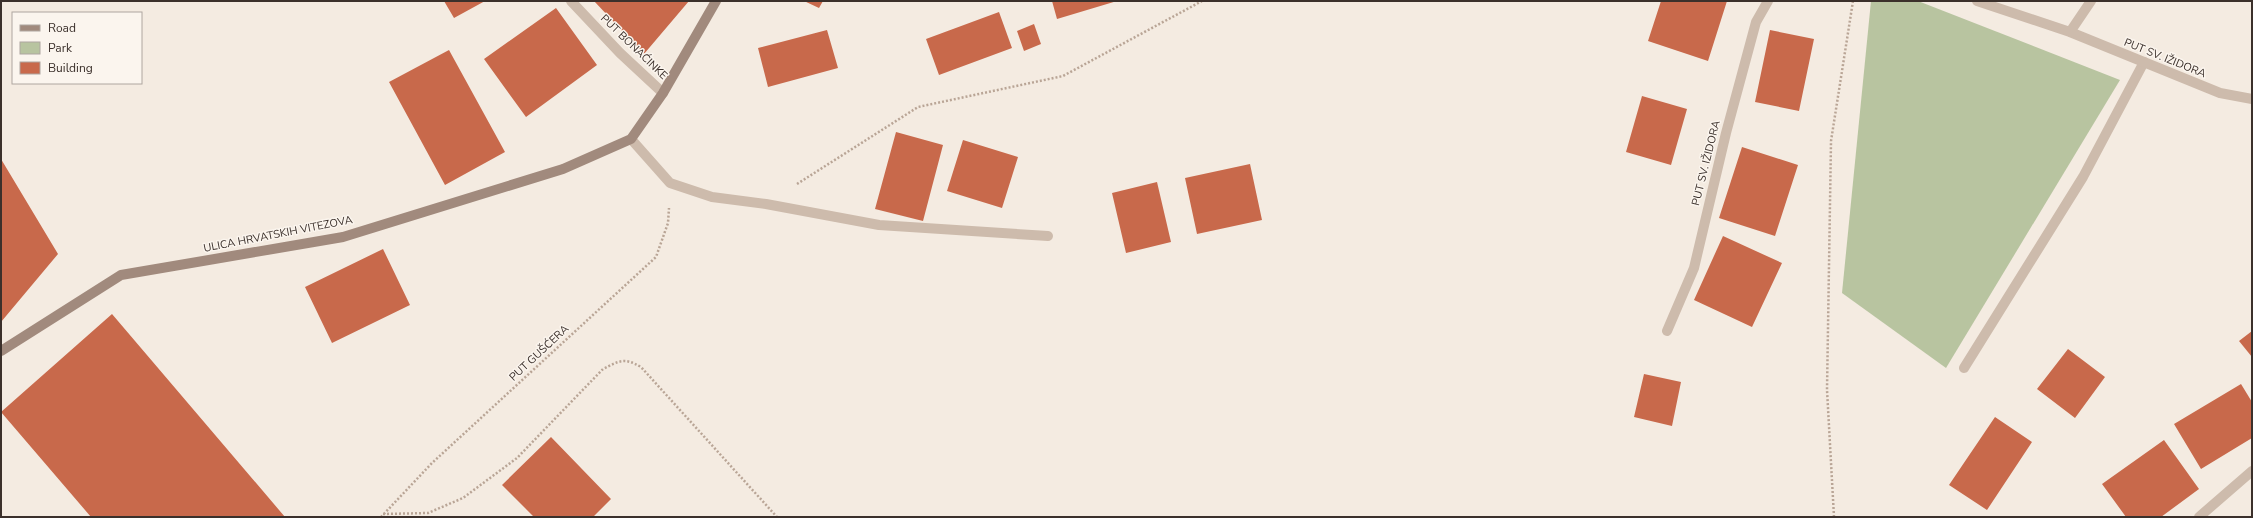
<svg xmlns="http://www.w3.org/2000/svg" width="2253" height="518" font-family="'Nunito Sans',sans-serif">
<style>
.green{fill:#b8c4a0}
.building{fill:#c8694b}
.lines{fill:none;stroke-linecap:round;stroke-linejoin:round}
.path{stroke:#b9a596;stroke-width:2.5;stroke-dasharray:2 2;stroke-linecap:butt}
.lane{stroke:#cdbbac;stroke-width:10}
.street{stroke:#cdbbac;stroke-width:10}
.secondary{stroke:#a18a7d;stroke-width:10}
.labels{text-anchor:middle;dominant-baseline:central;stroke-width:3;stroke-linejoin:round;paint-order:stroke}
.street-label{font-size:11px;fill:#3b302b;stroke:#fbf5ee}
</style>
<rect width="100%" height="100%" fill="#f4ebe1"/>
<path class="green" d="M1871,1H1918L2120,80L1946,368L1842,293Z"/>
<path class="building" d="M444,1H485L454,18Z
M594,1H689L644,54Z
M804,1H823L819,8Z
M1052,1H1117L1057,19Z
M1661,1H1727L1708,61L1648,41Z
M556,8L597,65L526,117L484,59Z
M999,12L1012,48L939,75L926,39Z
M1034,24L1041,44L1024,51L1017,31Z
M827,30L838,68L768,87L758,48Z
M1770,30L1814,39L1799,111L1755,102Z
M449,50L505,152L445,185L389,82Z
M1642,96L1687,109L1671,165L1626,152Z
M896,132L943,145L923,221L875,209Z
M963,140L1018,157L1002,208L947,191Z
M1742,147L1798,165L1775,236L1719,218Z
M1,159L58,254L1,322Z
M1250,164L1262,220L1197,234L1185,178Z
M1157,182L1171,242L1126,253L1112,193Z
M1723,236L1782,263L1752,327L1694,300Z
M383,249L410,305L332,343L305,287Z
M112,314L285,517H91L1,412Z
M2252,331V357L2239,341Z
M2068,349L2105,377L2075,418L2037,389Z
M1644,374L1681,382L1672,426L1634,417Z
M2241,384L2252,402V438L2201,469L2174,424Z
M1995,417L2032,442L1987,510L1949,485Z
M551,437L611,499L593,517H534L502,485Z
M2164,440L2199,489L2161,517H2126L2102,484Z"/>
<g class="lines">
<path class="path" d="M797,184L918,107L1063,76L1202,1
M383,514L428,513L463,498L517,458L603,369C619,361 624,357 641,367L777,517
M381,517L432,463L656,257L668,223L669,208
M1834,517L1827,390L1831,141L1853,1"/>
<path class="lane" d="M631,139L670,183L712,197L766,204L879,225L1048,236
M1964,368L2083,177L2144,62"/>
<path class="street" d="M571,1L620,53L663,93
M1977,1L2070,32L2220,93L2252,99
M2070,32L2091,1
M1667,331L1694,268L1726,133L1756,22L1768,1
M2199,517L2252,471"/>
<path class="secondary" d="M1,351L121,275L343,237L563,169L631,139L663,93L716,1"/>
</g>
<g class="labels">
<g class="street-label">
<text transform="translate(634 47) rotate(44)">PUT BONAĆINKE</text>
<text transform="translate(2165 58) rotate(22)">PUT SV. IŽIDORA</text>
<text transform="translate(1706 163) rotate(-76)">PUT SV. IŽIDORA</text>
<text transform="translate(278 234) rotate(-11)">ULICA HRVATSKIH VITEZOVA</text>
<text transform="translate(539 353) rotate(-43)">PUT GUŠĆERA</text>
</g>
</g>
<rect width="2253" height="518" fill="none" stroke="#3b302b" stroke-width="4"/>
<rect x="12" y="12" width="130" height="72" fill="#fbf5ee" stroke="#aea6a0"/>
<rect x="20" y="25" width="20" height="6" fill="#a18a7d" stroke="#aea6a0"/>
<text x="48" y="32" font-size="12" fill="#3b302b">Road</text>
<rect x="20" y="42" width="20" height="12" fill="#b8c4a0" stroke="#aea6a0"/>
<text x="48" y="52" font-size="12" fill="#3b302b">Park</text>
<rect x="20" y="62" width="20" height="12" fill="#c8694b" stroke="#aea6a0"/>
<text x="48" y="72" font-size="12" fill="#3b302b">Building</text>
</svg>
